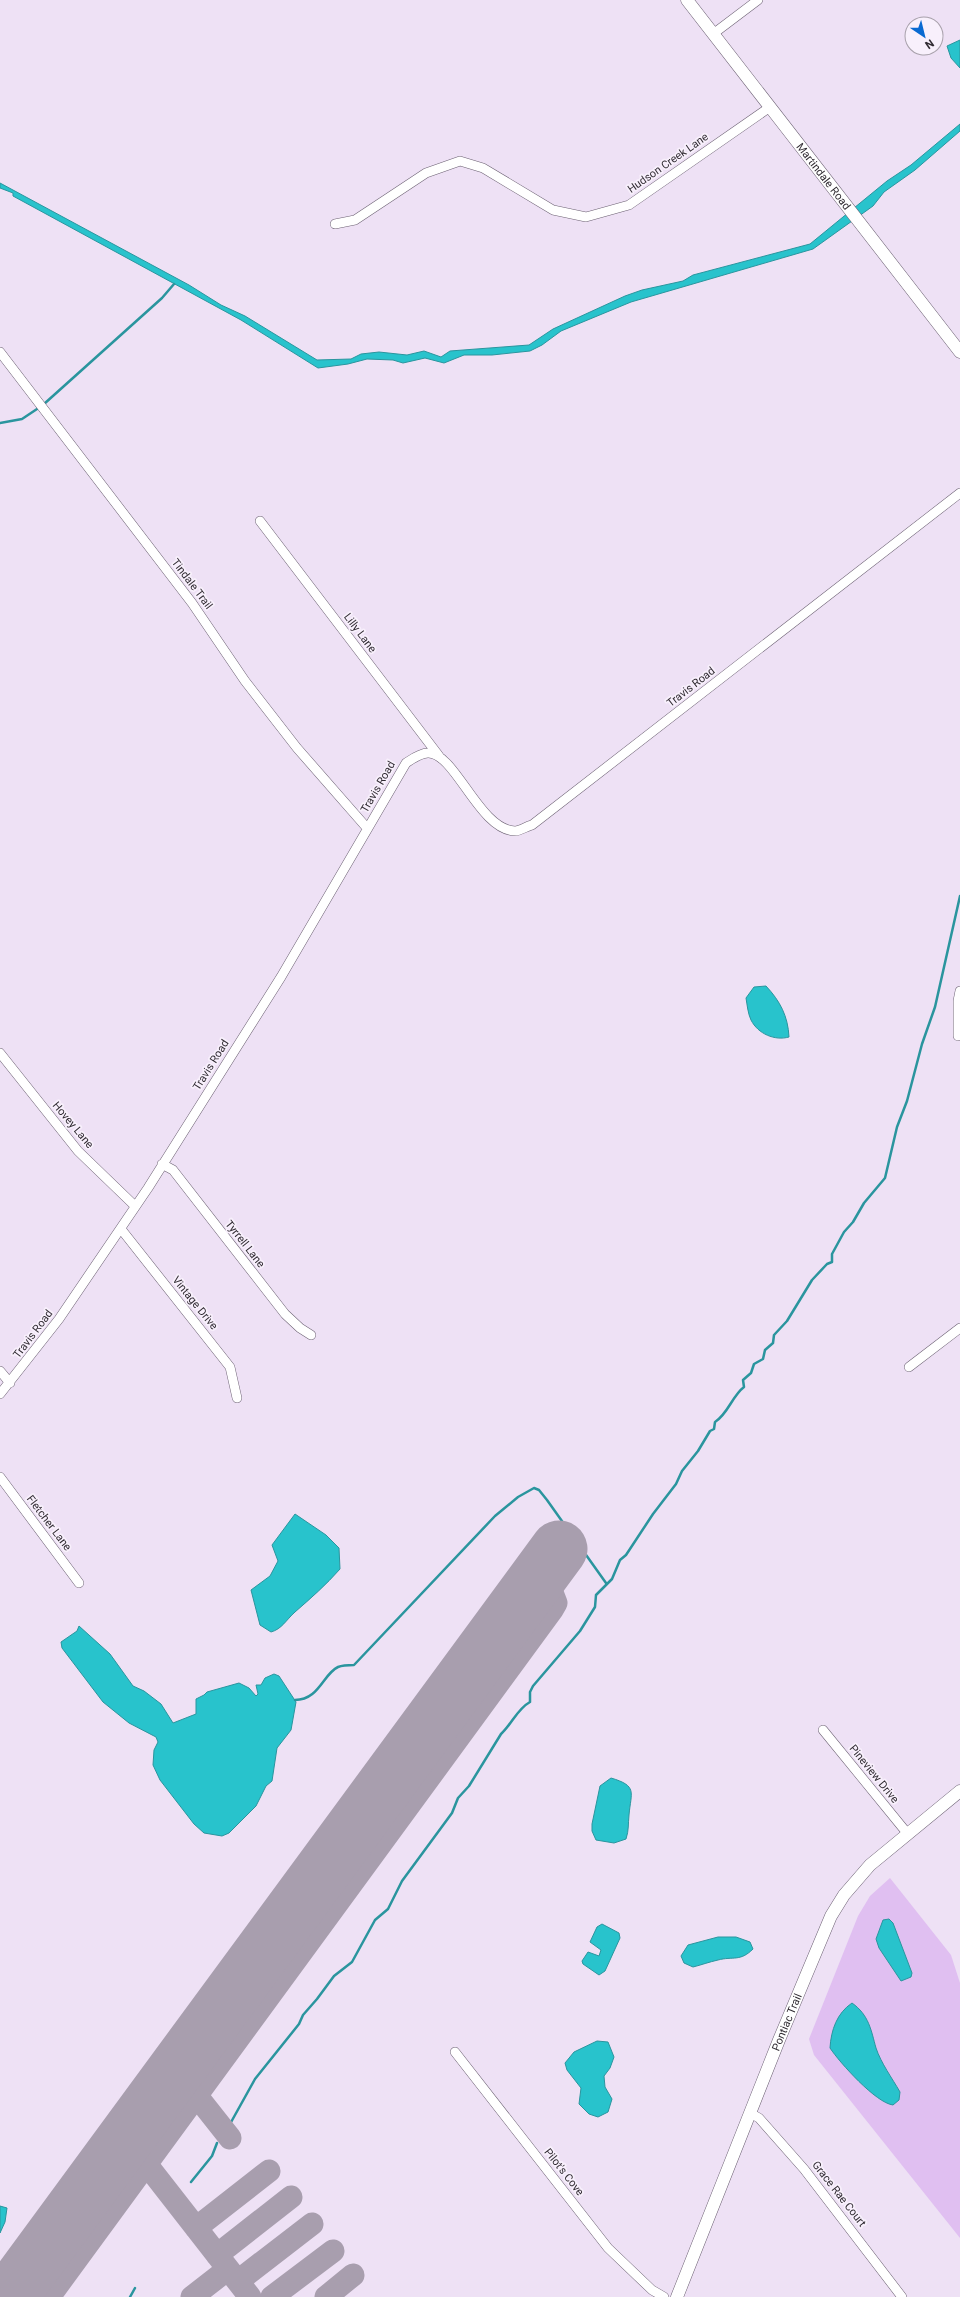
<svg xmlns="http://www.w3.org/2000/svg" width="960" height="2297" font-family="Roboto,sans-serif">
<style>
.green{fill:#e0bff1}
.water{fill:#28c3cc;stroke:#2a959e}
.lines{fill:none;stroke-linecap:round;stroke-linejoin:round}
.stream{stroke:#2a959e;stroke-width:2.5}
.taxiway{stroke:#a89eae;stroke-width:23}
.runway{stroke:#a89eae;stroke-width:57}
.street-casing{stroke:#6c6173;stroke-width:10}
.secondary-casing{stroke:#6c6173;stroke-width:13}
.street{stroke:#fff;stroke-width:9}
.secondary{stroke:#fff;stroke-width:12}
.labels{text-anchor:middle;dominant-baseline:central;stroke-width:3.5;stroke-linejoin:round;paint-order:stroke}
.street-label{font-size:11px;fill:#302b32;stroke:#f8f0fc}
</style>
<rect width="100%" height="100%" fill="#eee1f5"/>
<path class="green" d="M890,1878L951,1955L960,1983V2238L814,2055L809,2039L858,1916L870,1896Z"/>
<path class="water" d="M960,40V68L951,58L947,46Z
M960,124V131L915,170L884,192L873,206L813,249L631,302L561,331L542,345L530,351L492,355H464L444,363L425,358L403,363L393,360L367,359L348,364L318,368L241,320L13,196V193L0,188V183L189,285L221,305L245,316L317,360L351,359L361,354L379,352L407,355L424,351L441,357L450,351L529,345L553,329L625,296L642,290L683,281L693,275L810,244L887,181L911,165Z
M766,986C780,1001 788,1016 789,1037C775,1041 758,1034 751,1020C748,1014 747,1004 746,998L754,987Z
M295,1514L326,1535L339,1548L340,1569C326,1585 311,1598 295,1612C286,1620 282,1629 271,1632L260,1625L251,1590L270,1576L278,1561L272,1545Z
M79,1626L110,1654L133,1686L144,1691L161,1704L173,1723L196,1714V1699L204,1695L207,1692L239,1683L249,1688L256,1696L258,1694L256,1685H261L265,1678L274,1674L279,1676L296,1702L291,1730L277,1748L272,1781L266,1786L256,1806L229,1833L222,1836L204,1833L194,1824L160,1780L153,1765L154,1750L158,1742L156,1737L129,1723L103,1702L62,1648L61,1642L77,1631Z
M611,1778C638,1786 631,1792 629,1815C628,1824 629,1830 626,1839L614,1843L596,1840L592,1831V1824L600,1786Z
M889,1919L893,1923L912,1973L911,1977L901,1981L879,1948L876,1939L883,1920Z
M602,1924L619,1933L620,1938L605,1971L599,1975L583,1964L582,1961L588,1952L599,1956L601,1950L590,1942L597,1927Z
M718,1937H736L750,1942L753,1949C740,1962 733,1956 718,1960C709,1962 701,1965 693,1967L684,1963L681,1956L688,1945Z
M852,2003C869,2015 871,2030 876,2048C881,2063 892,2078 900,2092L899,2100L893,2105C876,2103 840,2063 830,2048C831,2030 837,2013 852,2003Z
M597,2041L608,2042L614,2057L610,2068L604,2076L605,2087L612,2099L608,2112L598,2117L589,2114L579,2104L581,2088L567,2070L565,2063L574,2052Z
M0,2206L7,2208L5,2222L0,2233Z"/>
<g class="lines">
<path class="stream" d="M44,404L162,298L174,284
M0,423L22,419L40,407
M295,1700C319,1700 323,1674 338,1667C343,1665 349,1665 354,1665L495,1516L518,1497L534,1488L539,1490L547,1500L606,1583
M230,2124L255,2079L299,2024L303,2015L317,1999L334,1976L352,1962L375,1920L388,1909L402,1881L452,1813L458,1798L469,1786L501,1734C512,1724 517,1709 530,1702V1692L533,1686L580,1631L595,1607L596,1595L612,1579L620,1560L626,1555L653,1514L676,1484L682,1471L698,1451L710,1431L714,1429L715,1422C728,1414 732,1396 744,1387L743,1380L751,1373L754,1364L763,1359L765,1350L773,1343L774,1335L787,1321L812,1280L827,1264L832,1262V1254L844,1232L853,1222L864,1203L885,1178L897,1127L907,1101L922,1044L935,1007L960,896
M191,2182L212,2156L217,2143
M130,2297L135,2288"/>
<path class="taxiway" d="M513,1612L537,1629
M339,1848L363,1867
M196,2095L230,2138
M126,2138L250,2297
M196,2228L269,2171
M217,2255L291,2197
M238,2281L312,2224
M49,2297L552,1610L556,1603L551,1590L538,1578
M192,2297L228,2269
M272,2297L333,2251
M326,2297L353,2275"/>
<path class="runway" d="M9,2297L559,1549"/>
<defs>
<path id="street" d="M713,34L758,0
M335,224L355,220L426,173L460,161L483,168L553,210L586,217L629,205L770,107
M0,352L192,603L245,681L297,748L367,828
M260,521L439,756
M958,1036V1001L960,991
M0,1053L78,1151L135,1206
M162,1164L173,1170L285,1314L300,1328L311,1335
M121,1229L230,1367L237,1398
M909,1367L960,1328
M0,1371L10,1383
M0,1394L59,1319L148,1188L281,977L406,763C412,759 420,753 428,753C455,752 479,830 515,831C520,831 527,826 532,825L960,493
M0,1477L79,1583
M823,1730L907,1833
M455,2052L608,2248L652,2290L664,2297
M750,2113L759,2118L804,2169L902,2297"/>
<g id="secondary">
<path id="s1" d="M687,0L960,352"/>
<path id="s2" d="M677,2297L779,2040L831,1916L844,1895L870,1865L960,1791"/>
</g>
</defs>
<use href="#street" class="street-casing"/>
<use href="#secondary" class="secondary-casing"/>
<use href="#street" class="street"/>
<use href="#secondary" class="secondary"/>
</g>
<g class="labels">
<g class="street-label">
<text transform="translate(668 163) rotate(-35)">Hudson Creek Lane</text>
<text stroke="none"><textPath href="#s1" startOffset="223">Martindale Road</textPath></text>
<text transform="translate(192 584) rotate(53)">Tindale Trail</text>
<text transform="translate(360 633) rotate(53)">Lilly Lane</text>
<text transform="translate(691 687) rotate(-38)">Travis Road</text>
<text transform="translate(378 787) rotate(-60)">Travis Road</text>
<text transform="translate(211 1065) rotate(-58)">Travis Road</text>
<text transform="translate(73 1125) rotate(50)">Hovey Lane</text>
<text transform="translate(245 1244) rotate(52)">Tyrrell Lane</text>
<text transform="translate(195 1303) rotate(51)">Vintage Drive</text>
<text transform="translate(33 1334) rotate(-53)">Travis Road</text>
<text transform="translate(49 1523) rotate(53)">Fletcher Lane</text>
<text transform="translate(874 1774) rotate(51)">Pineview Drive</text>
<text stroke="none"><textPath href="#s2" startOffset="296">Pontiac Trail</textPath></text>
<text transform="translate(564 2172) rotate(52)">Pilot's Cove</text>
<text transform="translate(839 2194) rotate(52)">Grace Rae Court</text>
</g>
</g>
<g transform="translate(924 36) rotate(145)"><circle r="19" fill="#f8f0fc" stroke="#a8a1ab"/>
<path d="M0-3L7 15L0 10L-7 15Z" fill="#096ad2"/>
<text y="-6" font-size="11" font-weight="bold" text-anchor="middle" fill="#302b32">N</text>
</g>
</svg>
